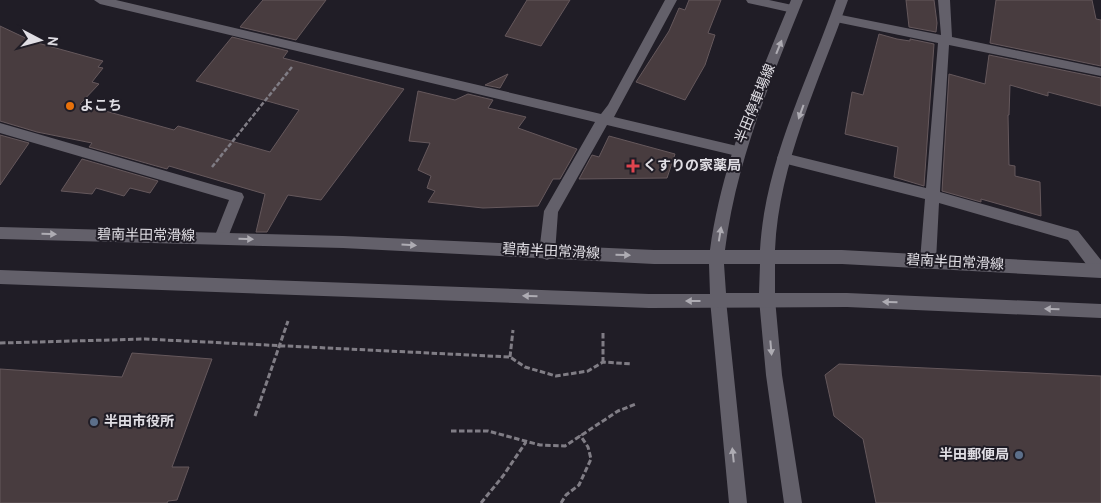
<svg xmlns="http://www.w3.org/2000/svg" width="1101" height="503" font-family="Overpass,'Noto Sans JP',sans-serif">
<style>
.building{fill:#483c3f;stroke:#65585c}
.lines{fill:none;stroke-linecap:round;stroke-linejoin:round}
.path-far1{stroke:#807d85;stroke-width:2.5;stroke-dasharray:4.5 2;stroke-linecap:butt}
.path{stroke:#807d85;stroke-width:3;stroke-dasharray:5.5 2.5;stroke-linecap:butt}
.minor{fill:#63606a;fill-rule:evenodd}
.tertiary{fill:#63606a;fill-rule:evenodd}
.secondary{fill:#63606a;fill-rule:evenodd}
.oneway{fill:#aeacb3}
.food-dot{fill:#e8710a;stroke:#201d26;stroke-width:2}
.health-dot{fill:#e0444e;stroke:#201d26;stroke-width:2}
.service-dot{fill:#5c6f8a;stroke:#201d26;stroke-width:2}
.labels{text-anchor:middle;dominant-baseline:central;stroke-width:4;stroke-linejoin:round;paint-order:stroke}
.street-label{font-size:14px;fill:#e0dee4;stroke:#201d26}
.poi-label{font-size:14px;font-weight:bold;fill:#e0dee4;stroke:#201d26;text-anchor:start}
</style>
<rect width="100%" height="100%" fill="#201d26"/>
<path class="building" d="M263,0H326L296,40L240,27Z
M527,0H570L541,46L505,36Z
M689,0H721L708,33L715,35L705,65L685,100L636,82L669,31L679,8L685,10Z
M906,0H934L937,23L936,32L909,27Z
M996,0H1092L1096,19L1101,20V66L990,43Z
M0,26L34,42L103,61L98,67L103,68L92,82L99,84L80,104L174,130L178,126L270,152L299,110L196,81L232,37L288,51L283,58L404,89L321,200L288,195L267,232H256L265,194L169,166L167,169L89,147L92,143L37,132L0,121Z
M879,34L897,39L910,41V39L934,44L924,186L894,177L898,147L845,134L852,92L863,95Z
M989,55L1101,78V106L1048,92V96L1010,85L1009,115H1008L1009,165L1015,166V176L1040,182L1041,216L981,199V202L942,191L949,74L985,84Z
M508,74L500,88L485,85Z
M418,91L455,100L468,94L493,100L488,108L526,117L518,128L577,149L560,179H553L538,206L483,208L428,202L435,191L427,188L431,176L418,170L430,143L409,141Z
M0,135L29,143L0,185Z
M609,136L675,154L667,178L579,179L592,155L599,157Z
M82,159L158,181L150,193L130,188L124,196L96,188L92,194L61,191Z
M132,353L212,359L172,467H189L177,500L168,501L167,503H0V369L122,377Z
M839,364L1101,376V503H876L863,439L834,416L825,375Z"/>
<g class="lines">
<path class="path-far1" d="M212,167L292,67"/>
<path class="path" d="M603,333V362
M0,343L145,339L510,357L525,367L556,376L588,371L603,362L632,364
M510,357L513,330
M255,416L288,321
M451,431H488L540,445L565,446L618,411L636,404
M481,503L503,476L526,442
M561,503L566,495L579,485L591,459L588,447L580,435"/>
<path class="minor" d="M94,0H116L601,114L608,105L665,0H677L614,117L737,146L742,147L744,151L742,155L737,156L607,125L558,212L555,253L552,258L547,260L542,258L539,253L544,211L595,122L100,4Z
M746,0H769L797,6L799,9L793,13L748,3Z
M938,0H950L952,37L1101,68V76L949,45L940,192L1078,231L1101,260V277L1095,276L1068,240L939,203L936,261L933,266L928,268L923,266L920,261L925,199L779,162L777,158L779,154L784,153L926,188L938,43L836,22L830,18L836,14L941,35Z
M0,123L242,193L244,197L226,242L221,244L216,242L214,238L229,200L0,133Z"/>
<path class="tertiary" d="M767,292L773,294L775,299L782,375L802,503H784L766,375L759,299L761,294Z
M718,293L724,295L726,300L747,503H729L710,300L712,295Z"/>
<path class="secondary" d="M791,0H803C770,82 736,162 725,250H760C765,162 807,82 836,0H848C819,82 779,162 775,250H842L1101,264V278L842,264H775V293H847L1101,304V318L847,307L649,308L0,284V270L649,294H710L709,264H654L343,248L0,239V227L343,236L654,250H710C722,162 757,82 791,0ZM724,264H760L759,293H726Z"/>
</g>
<defs><path id="oneway-solid" d="M-6-.8H1V-3.2L6.5 0L1 3.2V.8H-6Z" transform="scale(1.25)"/></defs>
<g class="oneway">
<use href="#oneway-solid" transform="translate(779 47) rotate(-68)"/>
<use href="#oneway-solid" transform="translate(801 112) rotate(110)"/>
<use href="#oneway-solid" transform="translate(49 234) rotate(1)"/>
<use href="#oneway-solid" transform="translate(720 234) rotate(-81)"/>
<use href="#oneway-solid" transform="translate(246 239) rotate(1)"/>
<use href="#oneway-solid" transform="translate(409 245) rotate(3)"/>
<use href="#oneway-solid" transform="translate(623 255) rotate(2)"/>
<use href="#oneway-solid" transform="translate(530 296) rotate(-178)"/>
<use href="#oneway-solid" transform="translate(693 301) rotate(180)"/>
<use href="#oneway-solid" transform="translate(890 302) rotate(-178)"/>
<use href="#oneway-solid" transform="translate(1052 309) rotate(-178)"/>
<use href="#oneway-solid" transform="translate(771 348) rotate(85)"/>
<use href="#oneway-solid" transform="translate(733 455) rotate(-96)"/>
</g>
<circle class="food-dot" cx="70" cy="106" r="5"/>
<path class="health-dot" d="M630.5 158.5h5v5h5v5h-5v5h-5v-5h-5v-5h5z"/>
<g class="service-dot">
<circle cx="94" cy="422" r="5"/>
<circle cx="1019" cy="455" r="5"/>
</g>
<g class="labels">
<g class="street-label">
<text transform="translate(756 104) rotate(-68)">半田停車場線</text>
<text transform="translate(146 236) rotate(1)">碧南半田常滑線</text>
<text transform="translate(551 252) rotate(3)">碧南半田常滑線</text>
<text transform="translate(955 263) rotate(3)">碧南半田常滑線</text>
</g>
<g class="poi-label">
<text x="80" y="106">よこち</text>
<text x="643" y="166">くすりの家薬局</text>
<text x="104" y="422">半田市役所</text>
<text x="1009" y="455" text-anchor="end">半田郵便局</text>
</g>
</g>
<g transform="translate(40 40) rotate(96)" stroke="#201d26" stroke-width="4" paint-order="stroke">
<path d="M0-4L9 19L0 12L-9 19Z" fill="#e0dee4"/>
<text y="-8" font-size="14" font-weight="bold" text-anchor="middle" fill="#e0dee4">N</text>
</g>
</svg>
